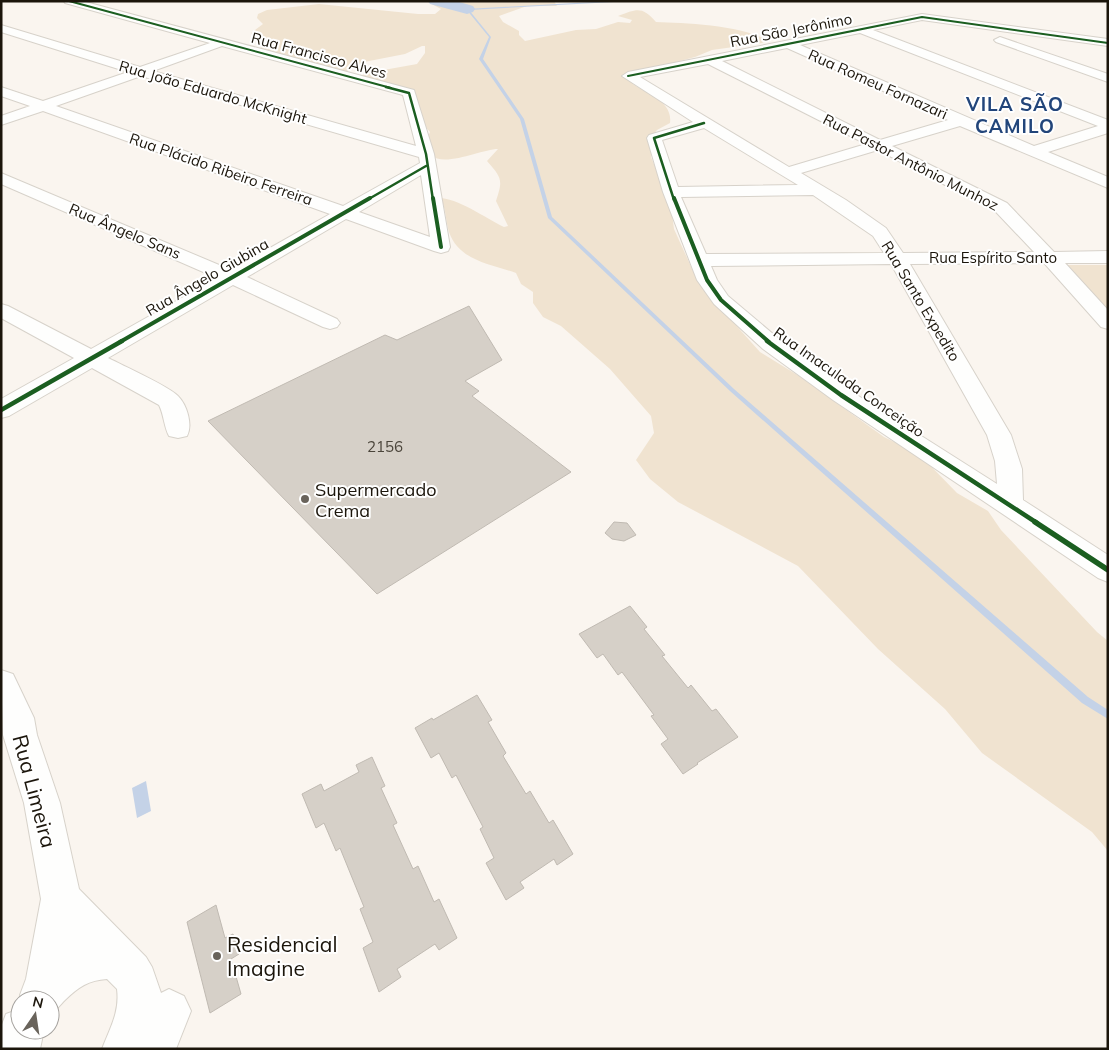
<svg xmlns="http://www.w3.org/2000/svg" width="1109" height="1050" font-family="Mulish,sans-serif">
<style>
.green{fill:#f0e3d0}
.water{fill:#c4d2e7}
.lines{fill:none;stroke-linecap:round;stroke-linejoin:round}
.stream{fill:#c4d2e7;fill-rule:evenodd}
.river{fill:#c4d2e7;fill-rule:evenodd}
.building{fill:#d6d0c8;stroke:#c0bab2}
.minor-casing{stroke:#d7d2ca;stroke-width:2}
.major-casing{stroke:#d7d2ca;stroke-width:2}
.minor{fill:#fefefd;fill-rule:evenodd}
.major{fill:#fefefd;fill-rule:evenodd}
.cycleway-far4-casing{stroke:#fff;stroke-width:3}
.cycleway-far3-casing{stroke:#fff;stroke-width:4.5}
.cycleway-far2-casing{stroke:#fff;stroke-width:5.5}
.cycleway-far1-casing{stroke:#fff;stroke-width:7}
.cycleway-casing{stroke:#fff;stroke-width:9}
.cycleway-far4{stroke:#1b5e20;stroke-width:2}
.cycleway-far3{stroke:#1b5e20;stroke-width:2.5}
.cycleway-far2{stroke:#1b5e20;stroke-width:4}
.cycleway-far1{stroke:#1b5e20;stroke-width:4.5}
.cycleway{stroke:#1b5e20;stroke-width:5.5}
.poi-dot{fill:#69635b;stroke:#fff;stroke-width:2}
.labels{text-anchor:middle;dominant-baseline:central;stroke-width:4;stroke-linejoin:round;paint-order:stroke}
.far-street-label{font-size:15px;fill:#1b150b;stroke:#fff}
.number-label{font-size:15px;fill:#4a443a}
.poi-label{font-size:18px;fill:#1b150b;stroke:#fff;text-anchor:start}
.far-district-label{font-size:19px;font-weight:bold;letter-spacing:1px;fill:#22457a;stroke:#fff}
.near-street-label{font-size:21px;fill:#1b150b;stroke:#fff}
.near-poi-label{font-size:21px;fill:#1b150b;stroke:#fff;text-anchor:start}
</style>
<rect width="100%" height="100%" fill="#faf5ef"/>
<path class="green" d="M426,1H554L557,6H527L499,16L503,22L519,31V35L525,41L576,30L596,29L618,22L630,23L632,20L618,16C637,9 642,6 656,22C684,23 742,25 766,40L762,43L712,50L695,57L642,71L632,78L633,84C647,94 673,101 670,123L657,130L653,135L651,157L660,179L669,191L674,229L693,271L706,292L760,352L799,376L884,437L919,454L957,493L988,511L1001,530L1097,632L1108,641V851L1092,832L982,753L945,709L878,649L798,566L678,502L650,479L636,460L654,433L651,416L610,369L561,326L543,317L533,303V292L521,284L516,273C491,264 459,261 449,232C446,222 446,211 442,201L435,198C455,196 485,218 504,227L508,226L496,201C503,180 502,178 487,161L498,149C482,149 444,168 431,155C429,153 427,148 424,145L430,132L411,111L402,96L392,90L359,77L367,73L417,64L425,53V46H422L405,54L364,62L345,72L261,50L260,41L251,33L263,24L257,18L258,14L267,10L319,4L418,14H435L441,9Z
M1063,265H1108V315Z"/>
<path class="water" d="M146,781L151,811L137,818L132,788Z"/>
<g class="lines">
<path class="stream" d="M610,1H632L469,10L491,37L483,59L524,119L552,217L734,389L1088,697L1108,710V719L1082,703L730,391L548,218L520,119L479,59L489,37L466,9Z"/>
<path class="river" d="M428,1H456L473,6L475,9L473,12L467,14L430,4Z"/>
</g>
<path class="building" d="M469,306L502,360L465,381L479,391L472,396L571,472L377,594L208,421L385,335L397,340Z
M614,522L627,523L636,535L624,541L612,539L605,533Z
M630,606L647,627L644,629L665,655L662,656L688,688L691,685L712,711L716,709L738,737L697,763L698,764L683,774L661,744L668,739L651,716L654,715L622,672L618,675L603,654L597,658L579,634Z
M477,695L492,720L488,722L506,753L503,756L526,794L530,791L549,823L553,820L573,854L557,865L554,859L520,882L524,888L506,900L486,863L494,858L480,829L483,827L456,775L452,778L439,753L431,758L415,728L432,718L433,720Z
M372,757L385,786L381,788L397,823L393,825L413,869L418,866L434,902L439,899L457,938L439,950L435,944L397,969L401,977L379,992L363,948L373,942L360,909L364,907L340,848L336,851L324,823L316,828L302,794L321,784L324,791L359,772L356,765Z
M216,905L225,938L233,934L239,954L231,959L241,994L210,1013L187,922Z"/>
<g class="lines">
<defs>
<path id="minor" d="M64,1H82L414,90L434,154L450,247L448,251L441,253L434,251L346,219L247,277L337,319L340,323L337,327L330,329L323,327L233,285L108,358C122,365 170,387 178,396C187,405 193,425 187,436L178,438L169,436C164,427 164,415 159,405L92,368L9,416L1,418V399L74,358L1,318V304L8,306L91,349L217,278L1,184V173L231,270L330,214L43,111L1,125V116L30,106L1,96V87L43,101L128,72L1,32V25L140,67L210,43L65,3ZM222,46L403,95L416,146L153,71ZM141,76L419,157L420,163L343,206L56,106ZM421,175L430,237L359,212Z
M922,14L1108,39V46L922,20L873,30L1108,120V133L1048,152L1108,177V188L960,126L892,146L1007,203L1054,252L1108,251V263H1065L1108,310V329L1101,327L1044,263L910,264L1011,435L1022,469L1023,500L1108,555V582L1098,578L833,400L763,349L714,304L697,280L663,192L647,138L649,135L693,122L622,76L628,72ZM860,33L1098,126L1034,146L800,45ZM787,48L948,120L880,140L722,61ZM708,64L866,144L789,167L640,77ZM704,128L798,185L678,187L662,140ZM878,150L995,211L1034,252L903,253L886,228L846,200L801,173ZM813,195L873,236L884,253L706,254L681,197ZM891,264L987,435L995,461L997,484L849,390L779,339L728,296L717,280L711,266Z
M1000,37L1108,74V82L996,42L994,40Z"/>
<path id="major" d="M1,670L13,674L34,718L37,735L60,803L79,889L146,957L152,967L161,993L169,989L184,996L191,1011L176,1049H102C110,1028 120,1012 117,989L107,979C89,980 78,987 65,1000C60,1005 57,1010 50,1013V1000H22L20,995L26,979L41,899L24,803L3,735Z
M20,1009V1030H44L40,1049H1V1027L6,1014Z"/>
</defs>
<use href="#minor" class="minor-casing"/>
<use href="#major" class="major-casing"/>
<use href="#minor" class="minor"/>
<use href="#major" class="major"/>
<defs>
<path id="cycleway-far4" d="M69,1L391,88
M628,76L922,17L1108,43"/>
<path id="cycleway-far3" d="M386,87L409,93L426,154L433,200
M367,200L426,166
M674,200L654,138L704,123"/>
<path id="cycleway-far2" d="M433,198L441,247
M674,198L707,280L721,300L769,342
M120,342L370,198"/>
<path id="cycleway-far1" d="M767,341L841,395L1037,523
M1,410L122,341"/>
<path id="cycleway" d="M1035,522L1108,570"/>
</defs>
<use href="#cycleway-far4" class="cycleway-far4-casing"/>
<use href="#cycleway-far3" class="cycleway-far3-casing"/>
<use href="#cycleway-far2" class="cycleway-far2-casing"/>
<use href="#cycleway-far1" class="cycleway-far1-casing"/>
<use href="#cycleway" class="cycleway-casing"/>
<use href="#cycleway-far4" class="cycleway-far4"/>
<use href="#cycleway-far3" class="cycleway-far3"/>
<use href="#cycleway-far2" class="cycleway-far2"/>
<use href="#cycleway-far1" class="cycleway-far1"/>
<use href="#cycleway" class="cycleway"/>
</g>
<g class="poi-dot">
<circle cx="305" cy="499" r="5"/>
<circle cx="217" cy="956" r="5"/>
</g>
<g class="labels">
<g class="far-street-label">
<text transform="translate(791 30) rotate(-11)">Rua São Jerônimo</text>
<text transform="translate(319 55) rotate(15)">Rua Francisco Alves</text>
<text transform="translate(878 84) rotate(24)">Rua Romeu Fornazari</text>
<text transform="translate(213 92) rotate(16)">Rua João Eduardo McKnight</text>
<text transform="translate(911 162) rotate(27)">Rua Pastor Antônio Munhoz</text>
<text transform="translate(221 169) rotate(19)">Rua Plácido Ribeiro Ferreira</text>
<text transform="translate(125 231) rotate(23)">Rua Ângelo Sans</text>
<text x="993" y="257">Rua Espírito Santo</text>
<text transform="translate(207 277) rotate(-30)">Rua Ângelo Giubina</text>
<text transform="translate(921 301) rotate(59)">Rua Santo Expedito</text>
<text transform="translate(849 382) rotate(35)">Rua Imaculada Conceição</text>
</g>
<g class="number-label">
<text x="385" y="446">2156</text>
</g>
<g class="poi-label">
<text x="315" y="489">Supermercado<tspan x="315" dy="21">Crema</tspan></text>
</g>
<g class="far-district-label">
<text x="1015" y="104">VILA SÃO<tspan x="1015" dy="22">CAMILO</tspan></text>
</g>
<g class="near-street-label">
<text transform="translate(35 791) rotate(75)">Rua Limeira</text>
</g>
<g class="near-poi-label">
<text x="227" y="944">Residencial<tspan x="227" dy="24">Imagine</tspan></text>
</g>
</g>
<rect width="1109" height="1050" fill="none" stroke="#1b150b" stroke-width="5"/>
<g transform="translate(35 1015) rotate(13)"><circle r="24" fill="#ffffff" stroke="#a4a19d"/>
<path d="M0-4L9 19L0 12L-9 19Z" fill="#69635b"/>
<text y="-8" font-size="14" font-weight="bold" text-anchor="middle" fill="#1b150b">N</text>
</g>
</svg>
